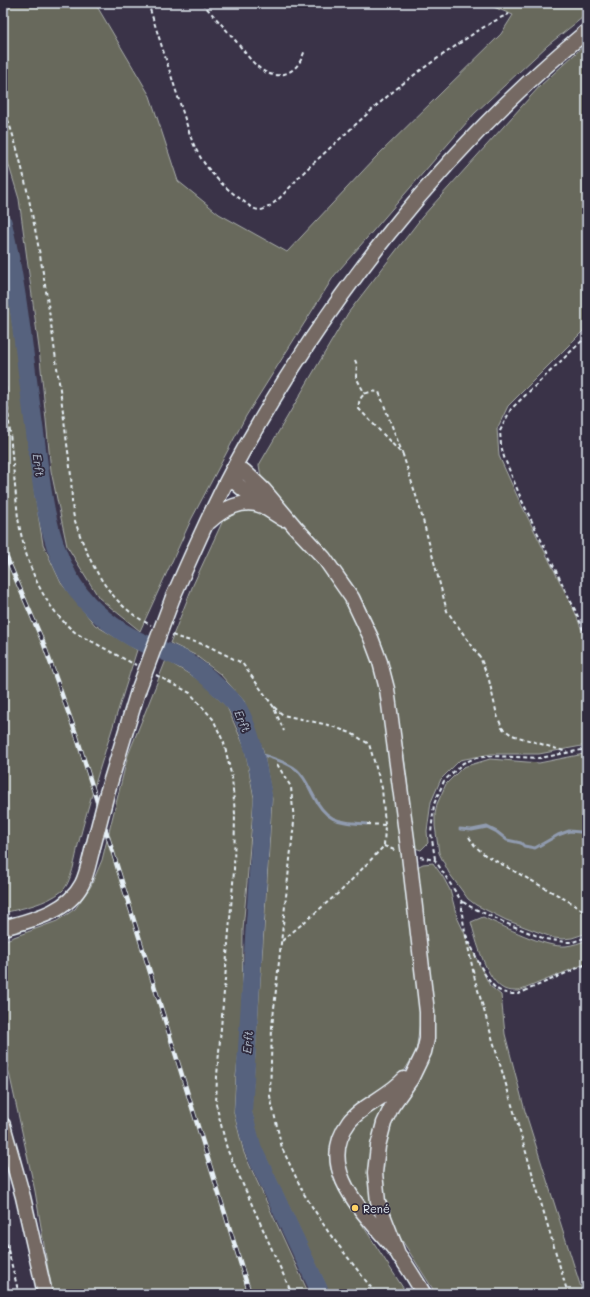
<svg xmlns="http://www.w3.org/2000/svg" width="590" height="1297" font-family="Mali,sans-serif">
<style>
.built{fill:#483e55}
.green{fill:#68695b;stroke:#a8adaa}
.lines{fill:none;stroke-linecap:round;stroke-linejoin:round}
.stream{stroke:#909baf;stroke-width:3}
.river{stroke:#56627e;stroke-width:18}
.major-casing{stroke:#e8f1f8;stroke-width:17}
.path{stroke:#e8f1f8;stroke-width:2;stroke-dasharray:4 3;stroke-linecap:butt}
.major{stroke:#756964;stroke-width:14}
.rail-casing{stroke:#e8f1f8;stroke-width:4.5}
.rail{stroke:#2f2a3d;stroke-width:3;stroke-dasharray:9;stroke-linecap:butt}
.major-bridge-casing{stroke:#e8f1f8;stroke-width:17;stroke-linecap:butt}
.major-bridge{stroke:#756964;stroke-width:14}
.poi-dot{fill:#ffd166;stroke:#2f2a3d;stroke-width:1.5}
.labels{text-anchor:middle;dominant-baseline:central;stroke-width:3.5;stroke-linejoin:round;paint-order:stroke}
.poi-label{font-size:11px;fill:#e8f1f8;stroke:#2f2a3d;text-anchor:start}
.water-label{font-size:12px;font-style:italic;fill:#aeb8c7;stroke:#2f2a3d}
</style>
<rect width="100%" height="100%" fill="#3a3348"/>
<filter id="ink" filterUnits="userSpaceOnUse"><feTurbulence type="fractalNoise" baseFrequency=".025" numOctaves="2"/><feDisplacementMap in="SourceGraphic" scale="8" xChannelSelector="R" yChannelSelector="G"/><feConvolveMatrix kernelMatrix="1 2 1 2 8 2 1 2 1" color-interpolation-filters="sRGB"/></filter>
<g filter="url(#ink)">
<path class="built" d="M3,1261L13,1294H3Z"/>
<path class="green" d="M3,3H95L150,96L178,181L219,214L287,252L376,157L501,34L513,15L484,3H587V14L548,45L474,114L334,276L246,416L191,520L140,631L99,598L67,546L51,471L39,348L19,199L3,146Z
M587,43V327L508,406L497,429L499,456L519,500L575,612L587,644V745L539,754H491L460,760L441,779L431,802L427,831L428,843L421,850L415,848L405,764L394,691L387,659L379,636L358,592L330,553L261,477L259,465L348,313L422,217L540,86Z
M3,256L22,391L35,496L43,544L61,583L95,625L137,650C117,715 95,779 78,845C76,856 71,884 62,891C46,904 23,908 3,913Z
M244,509L259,510L289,531L321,564L346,600L366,640L381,690L403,856L421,1014L416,1052L404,1071L388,1086L351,1111L338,1128L330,1149V1166L336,1184L407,1294H330L260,1145L251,1110L264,928L272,799L263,750L244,701L220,674L195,655L170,643L193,585L225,516Z
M166,660L199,680L227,707L245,748L254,798L243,930L242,1027L236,1076L234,1113L244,1153L309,1294H53L48,1269L35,1191L3,1045V941L57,921L75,909L91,886L102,860L128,755Z
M584,754H587V933L572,938L563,939L554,938L506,920L476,905L468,899L449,873L439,853L435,826V814L437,804L446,784L463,767L490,759L539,763Z
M433,863L443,877L450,890L457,917L479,964L490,986L501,995L505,1034L525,1111L583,1294H436L398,1234L384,1200L381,1167L386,1137L399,1106L427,1061L434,1028L417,867L423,864Z
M483,917C503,926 545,948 566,946C573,945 580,943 587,940V963L519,991C514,991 508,991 504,989C486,980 476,940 471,922Z
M390,1098L379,1118L378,1215L370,1217L343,1172V1145L356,1120Z"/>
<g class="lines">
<path class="stream" d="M254,752C266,756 288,762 297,770C304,776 308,785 312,793C326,822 337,822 367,824
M460,829L472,830L487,827L497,832L507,840L521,843L524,846L535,848L558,835L569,831L580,832L587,835"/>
<path class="river" d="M3,223C19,292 25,363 35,433C41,481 45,532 68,576C83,603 107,624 133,638C150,647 169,652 186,661C197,668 208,677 217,686C224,692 233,700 238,708C253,735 257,765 263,795L243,1112L253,1149L321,1294"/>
<defs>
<path id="major" d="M232,471H244L264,490L295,527L324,558L352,598L371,638L380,662L387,689L409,855L427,1012V1039L424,1052L411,1079L392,1106L384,1123L378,1146L375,1173L378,1202L399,1256
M232,471L237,484L264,507L283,519
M209,522C223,509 243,498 262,506
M173,597C192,555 210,512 232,471C322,305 441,151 587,31
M107,793L138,691
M3,928C31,920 67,913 82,884C87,874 89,862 92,851
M404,1079C389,1096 361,1106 349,1122C312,1172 372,1219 399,1255C408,1267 416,1281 424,1294
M3,1125L23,1197L45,1294"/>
</defs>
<use href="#major" class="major-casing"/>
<path class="path" d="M148,3L191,138C201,164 219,184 242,200C247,204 253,210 260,210C273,210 297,178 307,169C337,142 365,115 395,90C412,76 429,64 447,52C467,38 486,24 509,14
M202,3C213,15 224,27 235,40C247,54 262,81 284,74C297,70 301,61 305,50
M3,107C18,145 26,184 34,224C47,288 55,353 64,419C66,438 69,457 71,476C72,489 71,509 75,521C89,563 109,605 151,625
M587,336L511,409L500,431L501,445L504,457L522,501L576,612L587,639
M3,359L18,518C25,561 41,605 76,633C82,637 89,640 95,643C109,651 122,658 136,665
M355,360L357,365L356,377L365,394
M403,455L379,392C367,390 357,396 359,409L403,455L419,505L447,611L480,657L489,680L497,715L502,728L512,735L567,752
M172,635L180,638L206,645L242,663L273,706L284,731
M156,675L190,693L213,719L224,743L232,778L235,814L234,871L217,1076L216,1104L227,1149L292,1294
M274,707L283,715L328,725L351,733L369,744L382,788L385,825L384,846L342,890L282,941
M277,764L291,787L294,822L272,1027L270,1096L282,1148L304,1194L329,1233L376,1294
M367,824L385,825
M469,837L475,846L485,855L572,903L587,914
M384,846L397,851
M420,857L435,860L462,902V914L465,932L475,980L568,1294
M435,859L431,833L434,804L444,781L463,763L476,758L492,756L540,758L587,749
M463,902L471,907L503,922L545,939L565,942H573L587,937
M466,935C473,949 485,981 497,989C504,994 511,994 518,994L587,964
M3,1230L19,1294"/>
<use href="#major" class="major"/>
<defs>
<path id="rail" d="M3,549L43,642L76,734L250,1294"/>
</defs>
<use href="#rail" class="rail-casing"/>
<use href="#rail" class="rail"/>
<defs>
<path id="major-bridge" d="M138,691L173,597
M92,851L107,793"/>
</defs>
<use href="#major-bridge" class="major-bridge-casing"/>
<use href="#major-bridge" class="major-bridge"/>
</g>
</g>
<circle class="poi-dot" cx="355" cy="1208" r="4"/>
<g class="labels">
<g class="poi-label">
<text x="363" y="1208">René</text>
</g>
<g class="water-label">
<text transform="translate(39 465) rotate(82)">Erft</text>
<text transform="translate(243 721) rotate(67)">Erft</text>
<text transform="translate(247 1042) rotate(-86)">Erft</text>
</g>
</g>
<rect width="590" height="1297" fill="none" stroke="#2f2a3d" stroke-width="16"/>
<rect x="8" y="8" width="574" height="1281" fill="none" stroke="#e8f1f8" stroke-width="1.5" filter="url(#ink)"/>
</svg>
